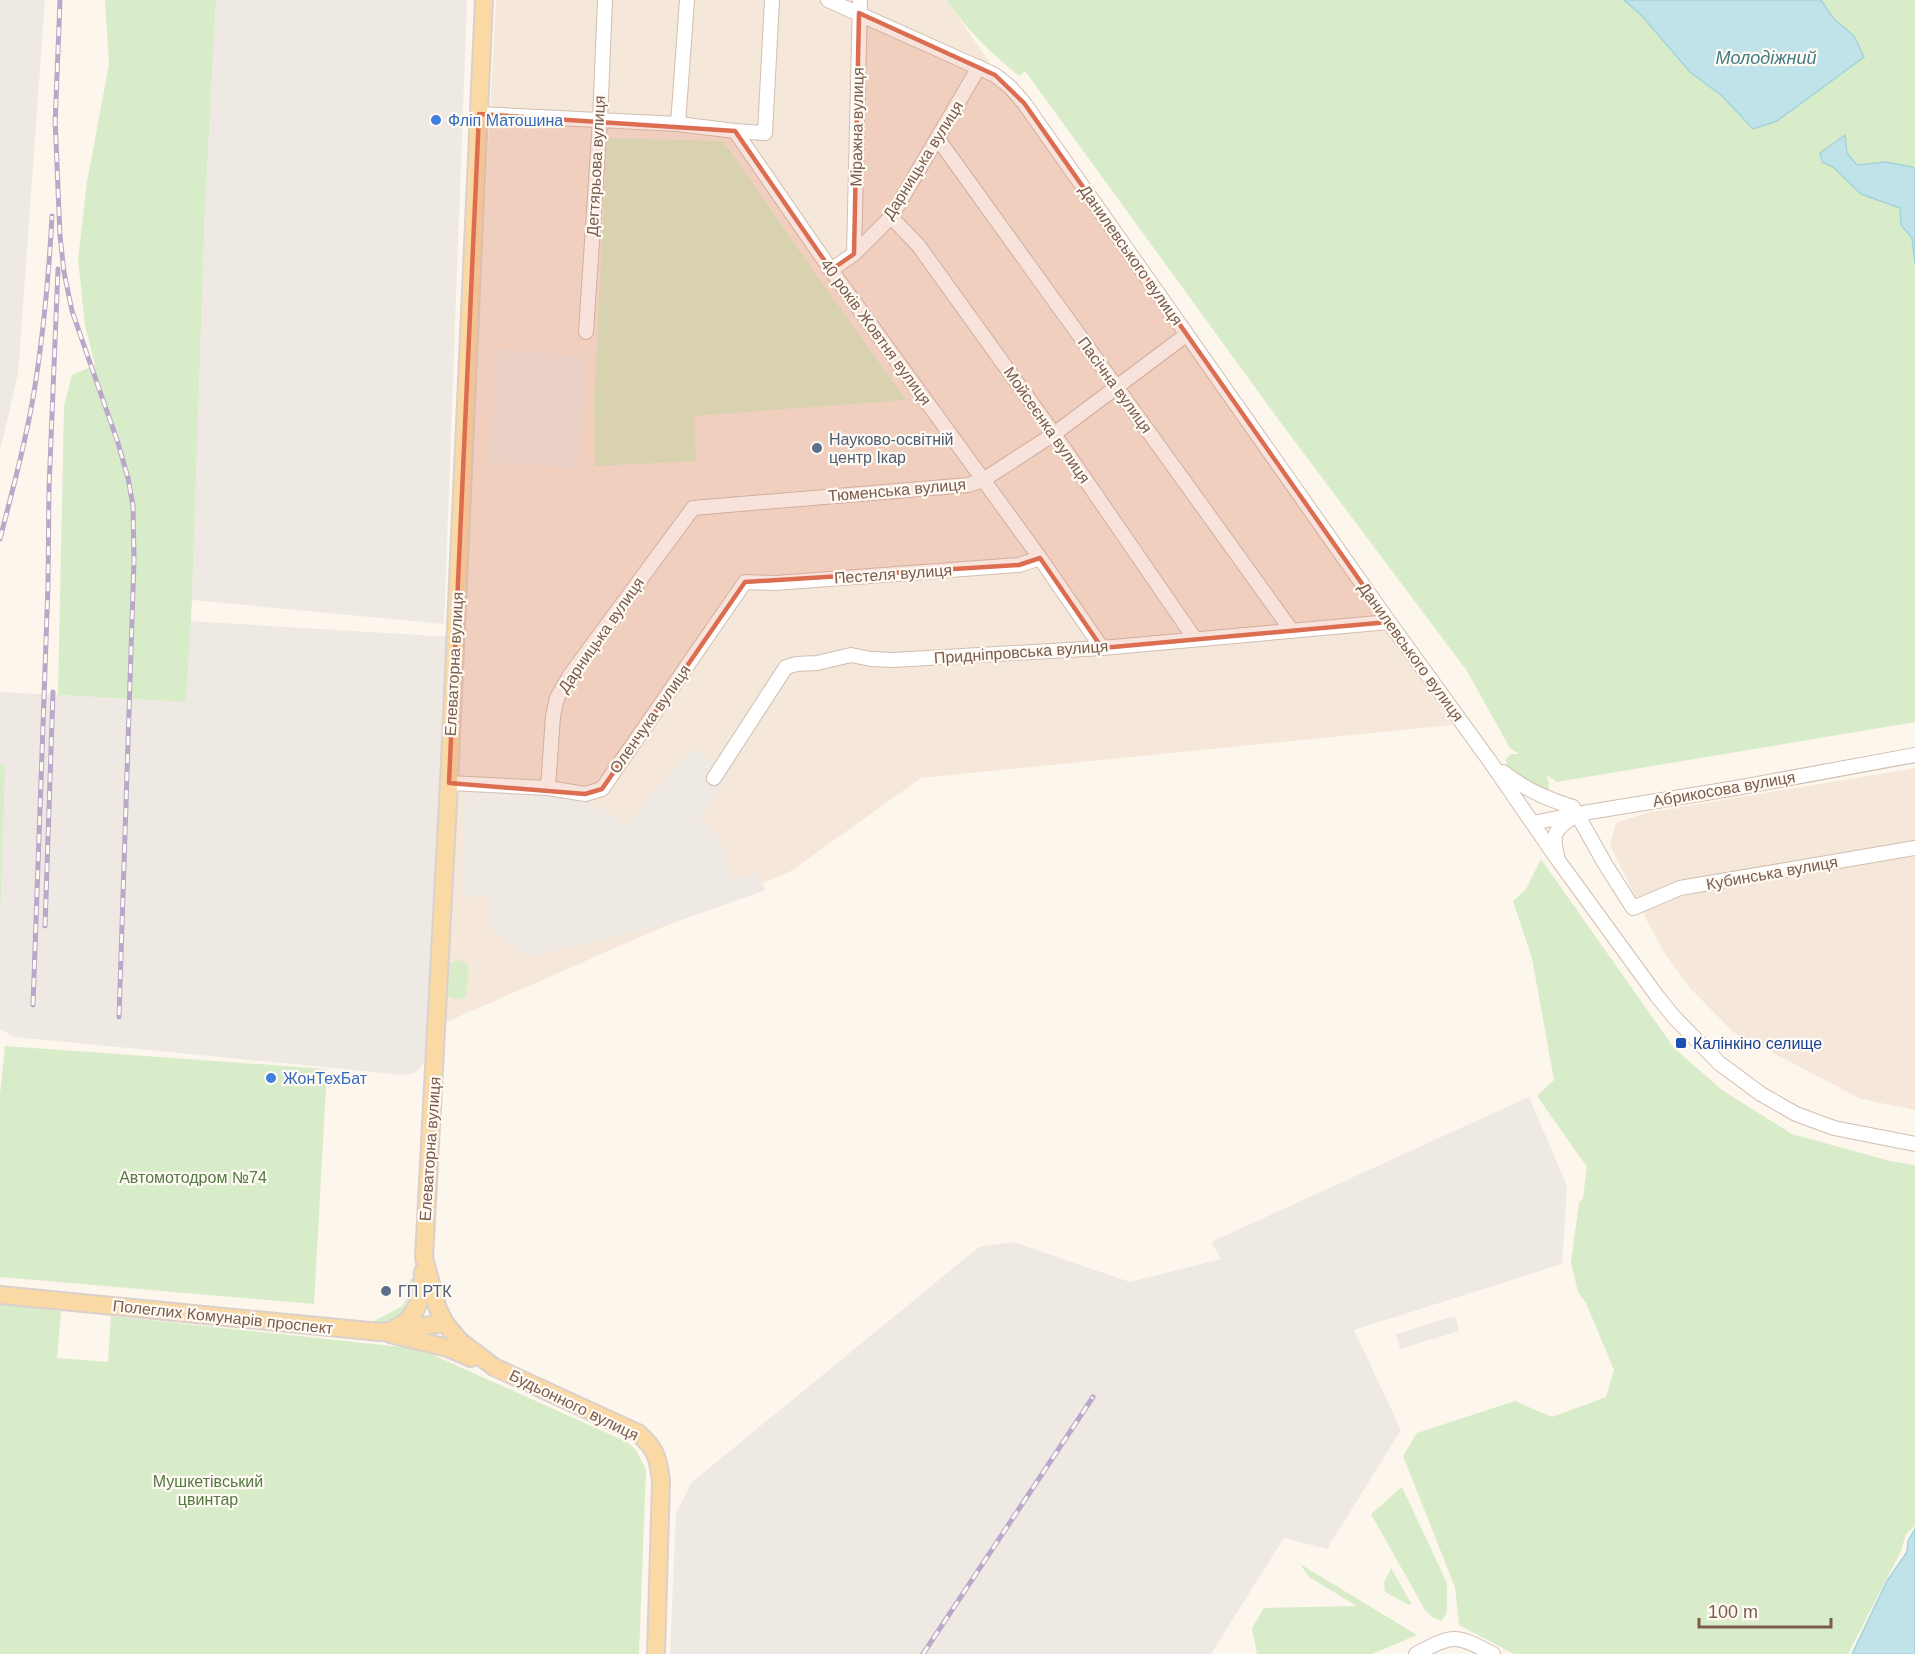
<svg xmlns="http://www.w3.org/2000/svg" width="1915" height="1654" font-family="Arial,sans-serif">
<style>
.residential{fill:#f5e8da}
.industrial{fill:#efe9e4}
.green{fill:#d8ecc9}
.water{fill:#bfe3e8;stroke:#a5d3da;stroke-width:1.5}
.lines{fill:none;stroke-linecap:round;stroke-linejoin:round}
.minor-casing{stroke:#d1beb0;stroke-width:16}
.major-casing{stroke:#dad1cd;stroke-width:20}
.minor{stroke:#fff;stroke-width:14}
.major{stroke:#fbd9a5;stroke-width:16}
.rail-casing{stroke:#b9a8c9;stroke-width:5}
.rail{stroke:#fffaf3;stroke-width:3;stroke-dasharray:9;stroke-linecap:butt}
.marked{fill:#dc6d51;fill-opacity:0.2;stroke:#dc6d51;stroke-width:4.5;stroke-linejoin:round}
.shop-dot{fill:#3f7fe0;stroke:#fffaf3;stroke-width:2}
.service-dot{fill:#5c6f8a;stroke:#fffaf3;stroke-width:2}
.transit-dot{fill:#1a4fb4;stroke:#fffaf3;stroke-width:2}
.labels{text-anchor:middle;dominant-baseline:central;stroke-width:4.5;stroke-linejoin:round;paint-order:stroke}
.shop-label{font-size:16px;fill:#366cbe;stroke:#fffaf3;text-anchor:start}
.street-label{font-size:16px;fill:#7a5c4d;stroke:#fffaf3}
.service-label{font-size:16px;fill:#4e5e75;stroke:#fffaf3;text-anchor:start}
.transit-label{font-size:16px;fill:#164399;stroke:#fffaf3;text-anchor:start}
.park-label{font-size:16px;fill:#537a41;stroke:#fffaf3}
.water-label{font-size:18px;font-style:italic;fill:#437c86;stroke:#fffaf3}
</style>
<rect width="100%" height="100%" fill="#fdf6ec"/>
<path class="residential" d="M496,0H946L1452,725L921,778L791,871L442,1024Z
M1915,768V1110L1861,1099L1733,1032L1690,988L1667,957L1649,925L1610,845L1616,823L1650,812Z"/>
<path class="industrial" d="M0,0H45L18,374L0,451Z
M216,0H467L444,624L192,600L205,209Z
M497,349L586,356L578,468L489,462Z
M190,621L451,637L427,1055L421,1068L414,1073L404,1075L15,1037L0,1029V692L186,702Z
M693,747L731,773L699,820L718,834L732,881L755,874L766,890L673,923L527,957L496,933L490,926L491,898L461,896L465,798L469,789L575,794L627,825Z
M1529,1097L1567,1186L1562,1264L1354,1330L1401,1430L1327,1549L1284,1538L1211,1654H670L676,1513L692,1482L979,1247L1013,1242L1130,1282L1221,1259L1211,1242Z
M1455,1316L1459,1331L1400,1349L1396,1334Z"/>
<path class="green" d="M105,0H216L205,209L192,600L186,702L58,695L64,406L72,375L95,365L85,326L78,259L87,182L109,64Z
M946,0H1915V722L1557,782L1547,775L1549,785L1548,795L1507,768L1506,759L1510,754H1519L1510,748L1467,671L1281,423L1025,71L1019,76C991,53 967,30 946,0Z
M607,138L723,141L815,273L906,400L694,416L696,461L595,466L594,401Z
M0,763L5,767L0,922Z
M1541,859L1674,1048L1722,1090L1792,1134L1890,1161L1915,1165V1526L1906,1534L1901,1551L1848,1654H1514L1459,1625L1455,1587L1403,1456L1417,1433L1515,1401L1552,1417L1606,1397L1614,1370L1586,1303L1578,1292L1571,1263L1579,1203L1583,1198L1587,1167L1537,1096L1554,1080L1532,958L1513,901L1526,889Z
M458,960L465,962L469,967L466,996C460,1002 452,999 445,994L448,966L451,963Z
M5,1046L327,1069L314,1304L0,1277V1094Z
M416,1277L414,1299L403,1321L366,1325L401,1307L406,1300L410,1279Z
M0,1304L61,1311L57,1358L108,1362L111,1316L420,1349L627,1442L635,1449L646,1469L639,1654H0Z
M1402,1487L1447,1583V1612L1442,1621L1432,1617L1425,1610L1371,1514Z
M1300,1564L1417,1635L1372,1654H1257L1252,1628L1264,1608L1357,1606L1309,1577Z
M1391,1568L1411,1603L1409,1605L1385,1592L1384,1583Z"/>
<path class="water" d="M1624,0H1821L1833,18L1854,36L1864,57L1777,121L1753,129L1722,96L1690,72L1642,16Z
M1845,135L1847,153L1857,165L1886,162L1912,167L1915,169V264L1912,238L1901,225L1900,208L1861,194L1833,167L1822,162L1820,153Z
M1915,1529V1654H1852L1887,1581L1907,1552L1908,1541Z"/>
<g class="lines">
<defs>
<path id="minor" d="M828,0L995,75L1010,87L1024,103L1389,622L1489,760L1558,860L1657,996L1674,1017L1719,1063L1761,1094L1796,1114L1834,1128L1915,1144
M479,114L678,124L735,131L765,133L772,0
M678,124L687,0
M735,131L831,270L1040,558L1102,648
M938,139L1292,631
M891,217L918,245L1054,434L1195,639
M854,254L860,0
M831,270L854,254L891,217L979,67
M586,332L600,121L605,0
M1503,772C1524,789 1546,799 1573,807
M714,778L786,667L797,664L817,663L851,655L871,659L893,660L1102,648L1389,622
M449,783L548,788L585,794L602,789L745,582L775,583L1019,565L1040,558
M548,788L553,716L557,698L570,675L693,508L968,485L983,480L1054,434L1186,335
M1577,814L1605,864L1633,908L1680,888L1915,848
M1533,823L1577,814L1736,788L1915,755
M1557,855C1551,834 1556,828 1573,817
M1416,1654C1455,1634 1454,1634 1493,1654"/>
<path id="major" d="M484,0L449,783L424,1258L438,1309L445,1323L460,1341L494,1367L638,1433C656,1449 658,1457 661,1481L656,1654
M0,1295L380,1332L445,1323
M395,1328C419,1318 422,1296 423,1272
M390,1334L448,1348L471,1358"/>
</defs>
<use href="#minor" class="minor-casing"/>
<use href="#major" class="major-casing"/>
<use href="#minor" class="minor"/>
<use href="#major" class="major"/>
<defs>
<path id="rail" d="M55,117L60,236L64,272L72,311L118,443L128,478L133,506L134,560L119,1017
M55,126L60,0
M0,539C13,488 27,437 35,386C44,329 49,273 52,216
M45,926L53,692
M33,1005L48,585L49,488L58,269
M923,1654L1093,1397"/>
</defs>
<use href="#rail" class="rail-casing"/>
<use href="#rail" class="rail"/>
</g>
<path class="marked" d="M859,13L995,75L1024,103L1389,622L1102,648L1040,558L1019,565L745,582L602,789L585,794L449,783L479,114L735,131L831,270L854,254Z"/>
<g class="shop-dot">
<circle cx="436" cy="120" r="6"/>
<circle cx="271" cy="1078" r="6"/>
</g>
<g class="service-dot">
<circle cx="817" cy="448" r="6"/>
<circle cx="386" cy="1291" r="6"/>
</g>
<rect class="transit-dot" x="1675" y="1037" width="12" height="12" rx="3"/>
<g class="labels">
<g class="shop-label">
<text x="448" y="120">Фліп Матошина</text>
<text x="283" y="1078">ЖонТехБат</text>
</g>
<g class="street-label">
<text transform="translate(857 127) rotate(-89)">Міражна вулиця</text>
<text transform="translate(923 160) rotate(-58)">Дарницька вулиця</text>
<text transform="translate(596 166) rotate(-87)">Дегтярьова вулиця</text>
<text transform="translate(1131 255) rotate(55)">Данилевського вулиця</text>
<text transform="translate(876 332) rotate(54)">40 років Жовтня вулиця</text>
<text transform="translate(1115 385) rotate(54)">Пасічна вулиця</text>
<text transform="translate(1047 425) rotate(55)">Мойсеєнка вулиця</text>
<text transform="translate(897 490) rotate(-5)">Тюменська вулиця</text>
<text transform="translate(893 574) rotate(-4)">Пестеля вулиця</text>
<text transform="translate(601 635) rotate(-55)">Дарницька вулиця</text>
<text transform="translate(1021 652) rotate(-4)">Придніпровська вулиця</text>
<text transform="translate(1411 652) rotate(54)">Данилевського вулиця</text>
<text transform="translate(454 664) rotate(-87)">Елеваторна вулиця</text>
<text transform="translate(650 719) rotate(-55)">Оленчука вулиця</text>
<text transform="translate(1724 789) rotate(-10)">Абрикосова вулиця</text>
<text transform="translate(1772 873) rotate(-10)">Кубинська вулиця</text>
<text transform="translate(430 1149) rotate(-86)">Елеваторна вулиця</text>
<text transform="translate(223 1317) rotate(6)">Полеглих Комунарів проспект</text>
<text transform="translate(574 1405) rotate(26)">Будьонного вулиця</text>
</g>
<g class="service-label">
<text x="829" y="439">Науково-освітній<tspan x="829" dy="18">центр Ікар</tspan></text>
<text x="398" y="1291">ГП РТК</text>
</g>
<g class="transit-label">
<text x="1693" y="1043">Калінкіно селище</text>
</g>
<g class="park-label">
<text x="193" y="1177">Автомотодром №74</text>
<text x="208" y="1481">Мушкетівський<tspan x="208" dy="18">цвинтар</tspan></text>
</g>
<g class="water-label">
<text x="1766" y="58">Молодіжний</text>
</g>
</g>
<path d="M1699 1618v9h132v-9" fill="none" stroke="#7a5c4d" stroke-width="3"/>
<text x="1708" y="1618" font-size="18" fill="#7a5c4d" stroke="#fffaf3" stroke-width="4.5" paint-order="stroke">100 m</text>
</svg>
